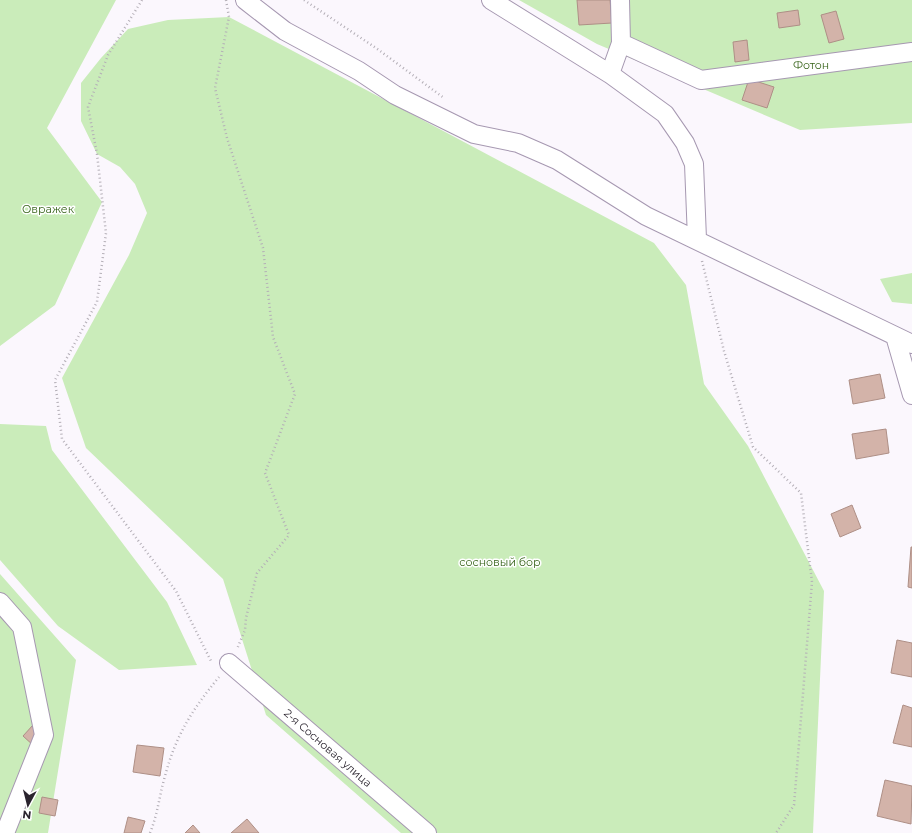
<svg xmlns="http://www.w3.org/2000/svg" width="912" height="833" font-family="Montserrat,sans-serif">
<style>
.green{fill:#caecba}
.building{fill:#d3b3a9;stroke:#ae8f86}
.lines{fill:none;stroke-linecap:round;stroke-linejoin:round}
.minor-casing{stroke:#a698b1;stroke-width:20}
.path{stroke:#b4afb7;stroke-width:2.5;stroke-dasharray:1 3;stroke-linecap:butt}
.minor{stroke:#fff;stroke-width:18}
.labels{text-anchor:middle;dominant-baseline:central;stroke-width:3;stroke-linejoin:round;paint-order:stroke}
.park-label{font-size:11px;fill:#366319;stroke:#fff}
.street-label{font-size:11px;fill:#2a242e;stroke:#fff}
</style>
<rect width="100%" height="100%" fill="#fbf7fd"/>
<path class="green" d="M0,0H116L47,128L102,202L55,305L0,346Z
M519,0H912V123L800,130L597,44Z
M229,17L654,243L686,285L704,384L748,446L824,591L813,833H401L266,715L223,579L86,448L62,378L129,255L147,213L135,184L120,167L97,154L81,121V83L101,58L128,29L168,20Z
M912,273V304L892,302L880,279Z
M0,424L46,426L52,450L167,602L197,665L119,670L58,626L0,560Z
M0,574L76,660L48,833H0Z"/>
<path class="building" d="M577,0H610L612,23L579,25Z
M798,10L800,25L779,28L777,13Z
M836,11L844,39L829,43L821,15Z
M747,40L749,60L735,62L733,42Z
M749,79L774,87L767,108L742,100Z
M880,374L885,398L853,404L849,380Z
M886,429L889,453L856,459L852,434Z
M852,505L861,528L840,537L831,514Z
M911,547H912V588L908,587Z
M897,640L912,643V677L891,673Z
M903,705L912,708V747L893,743Z
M33,725L43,734L34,746L23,736Z
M137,745L164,748L160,776L133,772Z
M885,780L912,786L911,824L877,816Z
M42,797L58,800L55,816L39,813Z
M128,817L145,821L141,833H124Z
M247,819L259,833H231Z
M193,825L200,833H185Z"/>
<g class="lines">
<defs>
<path id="minor" d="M245,0L285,31L359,71L395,95L474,134L518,143L557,160L646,216L912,344
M491,0L610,74L665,114L685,143L694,164L697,239
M621,43L701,80L912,52
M610,74L621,43L620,0
M895,336L912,395
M0,602L22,627L44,735L5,833
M229,663L427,833"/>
</defs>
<use href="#minor" class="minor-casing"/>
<path class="path" d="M142,0L108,55L88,107L97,154L106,233L97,302L55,380L62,439L176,591L211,661
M226,0L229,17L215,88L227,138L263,248L273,337L295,394L265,473L289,535L257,573L246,618L245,630L237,649
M304,0L376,48L444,98
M702,261L724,351L753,447L801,493L812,582L794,805L776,833
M150,833C158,813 159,797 165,776C176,735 192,710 219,677"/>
<use href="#minor" class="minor"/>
</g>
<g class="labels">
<g class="park-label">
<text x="811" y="65">Фотон</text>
<text x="48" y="209">Овражек</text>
<text x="500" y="562">сосновый бор</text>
</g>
<g class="street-label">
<text transform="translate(328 748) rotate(41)">2-я Сосновая улица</text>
</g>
</g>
<g transform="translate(28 805) rotate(187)" stroke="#ffffff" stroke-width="3" paint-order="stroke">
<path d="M0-3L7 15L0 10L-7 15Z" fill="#2a242e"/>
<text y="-6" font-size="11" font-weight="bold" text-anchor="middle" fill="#2a242e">N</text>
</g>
</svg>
